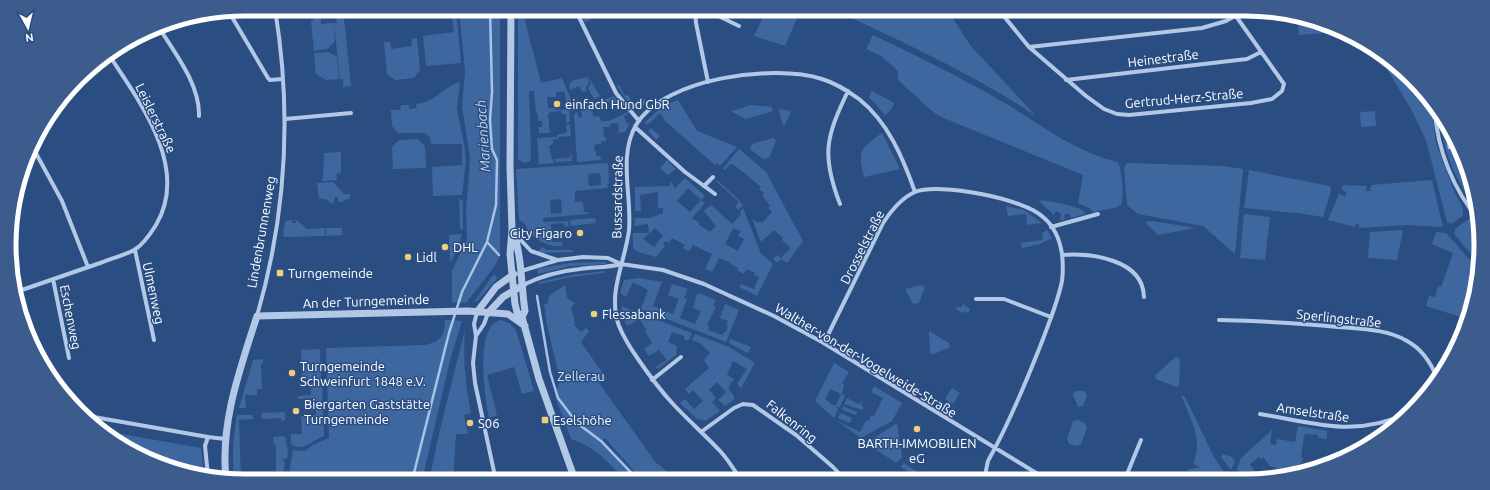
<svg xmlns="http://www.w3.org/2000/svg" width="1490" height="490" font-family="Ubuntu,sans-serif">
<style>
.green{fill:#3f679f;fill-rule:evenodd}
.lines{fill:none;stroke-linecap:round;stroke-linejoin:round}
.stream{stroke:#a8c3e6;stroke-width:2.5}
.minor{stroke:#b3c8e6;stroke-width:4}
.tertiary{stroke:#b3c8e6;stroke-width:7}
.poi-dot{fill:#edcf7a;stroke:#2a4e82;stroke-width:1.5}
.labels{text-anchor:middle;dominant-baseline:central;stroke-width:3;stroke-linejoin:round;paint-order:stroke}
.street-label{font-size:13px;fill:#fff;stroke:#2a4e82}
.poi-label{font-size:13px;fill:#fff;stroke:#2a4e82;text-anchor:start}
.park-label{font-size:13px;fill:#d6e3f5;stroke:#2a4e82}
.water-label{font-size:14px;font-style:italic;fill:#bed2ee;stroke:#2a4e82}
.rim{fill:none;stroke:#fff;stroke-width:5}
</style>
<rect width="100%" height="100%" fill="#2a4e82"/>
<path class="green" d="M286,9H320L321,24L334,23L335,42L327,49L314,51L311,21H313L312,13L284,14Z
M335,9H343L351,86L343,87V79H340L334,23H337Z
M459,9H500V251L499,258L494,267L466,303L452,302V271L467,240L466,208L469,175L470,156L462,107L465,71Z
M518,9H522L541,83L562,78L575,109L572,111L570,107H564V104L566,103L565,92H556V97H547L548,108H555V110L569,109L570,122L566,123V114H562L561,111L550,112L548,115L550,133H539V127H542V121H538V113H536L534,91H529L531,155L530,161L525,163L518,160Z
M578,9H612L585,22Z
M767,9H801L785,46L754,36Z
M833,9H947L970,45L1036,116C972,73 902,42 833,9Z
M452,16L457,19L461,63L426,66L423,36L454,32Z
M1314,21L1336,32L1299,35L1298,22Z
M873,35C917,56 960,77 1003,102C1042,125 1073,151 1118,162C1122,169 1124,198 1121,205L1115,208L1093,212L1091,209L1078,203L1083,175L946,119L933,112L898,80V71L881,56L866,49Z
M417,38L420,70L414,78L395,80L387,74L384,42H390L391,49L412,46L411,39Z
M328,52L337,57L339,79L326,80L316,74L314,53Z
M1377,52L1388,58L1432,108L1436,143L1453,189L1463,208V216L1451,224L1447,222L1426,140L1412,111Z
M588,77L589,83L586,87L587,91L582,92L579,86L570,90L569,84L574,80Z
M589,78L600,96L594,99L588,88L591,84Z
M460,82L457,109L464,144L466,160L462,195L433,196L432,167L462,165V144H431L430,137L425,133H398L392,126L391,110H400L401,105H409V109L417,108L416,104C436,102 441,88 460,82Z
M619,85L625,96L628,95L634,105L644,98L647,103L640,108H634L627,101L617,86Z
M872,91L894,103L891,110L885,115L869,97Z
M614,96L621,106L618,107L613,100L591,109L594,117L599,116L601,121H609L628,112L629,113L624,116L627,124L630,123L625,132L619,133L618,123L610,124V127H603L604,137H606V141H601V144H596L594,147L597,156H600L601,160L577,162L574,114L578,112V117L582,118L581,111L583,109Z
M678,100L697,131L737,147L720,166L717,163L715,165L665,121L660,113L651,122L646,125L645,122L663,106Z
M751,105L772,107L773,111L746,119L732,112V111Z
M780,109L791,111L784,127L779,112Z
M1375,111L1376,126L1361,127L1360,112Z
M1443,119L1449,127L1477,207H1475C1460,187 1438,145 1443,119Z
M570,124L571,136L558,137V139H553V144L549,146L552,160L555,163L539,164L537,138L557,137V135L567,132L566,125Z
M651,128L660,136L656,140L648,131Z
M882,133L900,169L864,177C858,151 859,149 882,133Z
M773,138L776,140L769,158L763,159L750,149L752,144Z
M418,139L425,146L426,168L393,169L392,147L399,140Z
M739,149L766,172L803,241L787,263L781,259L777,263L773,259L777,255L781,258L791,248L782,240L783,238L774,230L761,242L752,219L758,223L760,221L762,223L772,212L768,208L770,206L762,195L764,193L759,189L761,187L733,164H730L725,170L723,168Z
M341,152V173L336,174L337,180L321,181L323,178L324,153Z
M571,153L572,161L556,162L554,159L569,158Z
M667,160L676,169L668,175L660,168Z
M608,163L609,184H607L608,188L575,191V202H583L584,212H588V214L543,218V222L568,221L569,226H565L564,223L551,224L552,242H561L563,246C550,247 537,242 529,231C526,227 525,222 519,220L516,169ZM600,173L601,185L589,186L588,174ZM561,199L562,213L551,214L550,200Z
M1127,163L1221,166L1243,169L1235,254L1203,226L1138,214L1127,205L1124,168Z
M1249,170L1330,186L1331,191L1323,217L1297,213L1244,208Z
M685,178L705,196L701,200L705,203L692,218L700,223L699,225L710,232L716,226L704,211L711,205L732,224L741,214L740,212L743,208L761,254L773,264L757,296L739,287L741,284L754,289L759,277L754,275L755,273L747,269L744,274L737,270L738,268L729,263L730,262L719,258L712,272L705,269L712,254L693,245L689,251L683,248L685,245L672,238L669,243L665,241L663,244L665,246L656,257L638,252L633,248V233H649L648,224L634,226L635,218H650L663,213V208H658V192L640,195L641,211H635V187L670,186V181L676,189V187ZM688,188L701,200L690,212L677,201ZM655,228L663,236L654,247L643,239ZM733,228L741,231L738,236L744,239L738,251L725,244Z
M717,180L740,201L743,206L738,210L735,206L739,202L716,181Z
M1432,180L1443,227L1408,225L1359,228V224H1356L1355,227L1328,220L1339,194L1346,197V192L1341,189L1344,185L1367,186L1366,191H1370L1371,185Z
M333,182L344,194H350V198L341,202L338,201V197H335L333,204L325,199L319,198L317,183Z
M459,199L463,201V229H460Z
M1040,200C1051,202 1081,205 1086,214L1071,218L1069,213L1064,215L1065,219L1060,221L1061,214L1056,211L1054,215L1041,203Z
M1006,206L1024,210L1042,223L1027,225L1026,214L1008,216Z
M1244,214L1270,217L1265,260L1240,258Z
M595,218L596,223L571,226L570,220Z
M1470,218L1478,227L1476,260L1454,234L1455,229Z
M295,219L307,229L325,228V236L283,237L285,221L292,220V223H296Z
M1152,221L1195,228L1158,235L1145,222Z
M326,228H342V235L326,236Z
M1047,230L1052,238L1040,244L1022,248L1021,243L1043,240L1042,233Z
M1403,230L1397,260L1368,258L1370,232Z
M1436,232L1446,233L1476,267L1474,289L1461,317L1426,306L1429,296L1435,297L1438,286L1441,287L1453,253L1432,244Z
M462,234L456,253L450,262L449,235Z
M541,247L548,250H573V252L542,253L538,252Z
M606,262V264L571,266L538,274L537,269L570,263Z
M605,271L604,273L572,277L539,284V282L572,275Z
M493,275L496,276L497,279L477,301L474,302Z
M639,278L662,282L653,306L673,314L679,299L668,295L672,284L688,289L684,298L687,299L680,318L695,324L701,311L693,308L697,294L699,293L716,300L713,306L716,307L707,325L709,326L708,330L722,335L724,332H726L728,326L726,325L728,321L720,318L725,304L739,310L726,342L641,309L648,290L633,282L626,297L620,293L624,280Z
M565,285L567,298L575,303L571,307L575,323L574,325L581,332L586,328L589,331L581,342L606,378L599,383L656,463C662,466 666,472 672,474C677,477 682,476 687,480H642L605,438L603,440L641,480H626C609,463 594,446 571,439L555,396L560,380L547,325L544,304L548,303L549,296Z
M922,285L925,287L919,303L913,304L905,289Z
M963,304L970,309L968,313L964,311L962,313L956,309L958,306L960,308Z
M621,306L692,333L688,341L684,339V336L672,332L668,342L677,346L676,355L658,369L656,367L667,360L659,350L649,356L644,349L652,343L645,331L647,330L639,319L629,325H626Z
M445,320L462,321L450,360L422,481H288L293,450L305,451L313,445L329,438L326,348L425,345C442,341 444,336 445,320Z
M501,320L509,323L516,330L534,391L522,394L514,367L487,375L497,415L489,418C485,398 474,325 501,320Z
M465,329C463,358 465,384 471,413L464,415L468,434H456L453,481H429L439,434Z
M929,331L949,343L950,347L934,354L930,353Z
M695,334L729,347L755,363L741,388L737,384L747,369L733,361L727,375L734,379L729,385L730,387L728,388L734,396V400L725,406L718,400L726,392L717,382L709,390L716,398L712,402L720,411L705,421L697,419L680,403L685,399L694,409L703,401L693,390L689,394L685,389L709,368L704,360L710,353L700,343L692,340Z
M730,339L751,347L748,353L729,343Z
M320,349L321,378L302,379L301,350Z
M1176,357L1180,359L1179,386L1177,387L1156,379L1155,375Z
M263,359V363L261,364L262,389H257V395H245L246,408H239L253,360Z
M834,363L849,372L842,383L844,384L842,393L845,396L839,408L833,405H836L841,394L830,389L825,399L838,409L834,418L815,401Z
M311,383H322L324,436C313,440 302,453 291,444V434H302L301,416L316,415L315,398L298,399V396L311,395Z
M874,386L902,403L892,421L861,438L837,421L860,432L866,420L869,421L871,415L874,416L883,398L871,392Z
M952,388L960,393L953,404L945,399Z
M1075,391H1085L1087,395L1083,406L1078,407L1073,395Z
M1181,395L1185,397L1213,455L1228,479H1177L1178,476L1190,469L1200,467L1193,464C1204,438 1190,419 1181,395Z
M847,398L859,404L863,400L861,405L864,408L862,410L844,404Z
M843,406L857,412L856,415L842,410Z
M285,412V420L281,421V418L262,419V413Z
M841,413L852,418L850,423L838,418Z
M237,415H253V419L239,420L241,480H234C232,458 233,437 237,415Z
M1078,420L1085,423L1087,428L1081,444L1076,446L1069,444L1067,439L1073,421Z
M897,423L902,458L896,463L868,444V442Z
M1298,426L1327,431V439L1318,438V435L1306,434L1304,436L1301,457H1303L1302,463L1289,471L1270,466L1263,457L1261,459L1259,457L1250,464L1255,472L1247,479H1242L1237,469L1241,458L1272,430L1270,444L1276,445L1277,439L1295,442Z
M104,431L201,448L204,476L184,473L114,441Z
M283,436L286,438C286,446 289,451 287,459L285,458L283,460L285,462L282,481H276V445H274L273,437Z
M1223,454L1232,457L1235,461L1231,470L1221,457Z
M904,463L929,480H912L906,470L901,467Z"/>
<g class="lines">
<path class="stream" d="M490,9L492,92L490,120L492,149L497,160L496,205L487,242L499,255
M1445,122L1449,148
M537,296L550,372L558,398L577,423L601,441L638,480
M412,481L449,333L462,292L487,242"/>
<path class="minor" d="M575,9L616,93L639,121
M695,9L696,23L708,82
M704,9L739,26
M998,9L1029,47L1086,96L1104,109L1117,114L1129,115L1251,103L1272,99L1282,91L1284,84L1231,9
M998,10L1006,9
M229,12L268,78L270,80L283,79
M630,12L640,9
M158,26C174,52 200,84 199,116
M1029,47L1202,28L1226,21L1235,16
M1066,80L1247,59L1261,52
M1435,111C1437,149 1454,191 1479,220
M285,119L351,113
M635,127L685,172L715,194
M32,146L62,201L88,267
M704,186L713,177
M840,204C821,155 826,137 848,91
M1051,227L1098,214
M517,236L531,251L557,260
M135,250L154,340
M1062,255C1091,253 1143,259 1144,297
M521,271L558,260L583,257L608,258L621,264L663,270L704,284L774,316L822,342L1046,479
M53,279L69,358
M523,285C541,276 560,271 580,269C594,267 607,268 621,264
M16,292C45,282 74,272 103,262C113,258 125,255 134,250C143,245 151,233 156,225C190,168 140,102 109,55
M976,299H1004L1051,317
M477,312L474,324L476,336L473,363L475,383L496,481
M257,316C286,216 292,112 275,9
M1219,320C1259,321 1299,323 1338,327C1361,329 1387,329 1407,341C1422,349 1431,363 1437,378
M476,336L484,324L488,313
M824,343L883,223C891,211 901,198 915,192C939,182 1025,199 1043,217C1054,226 1060,241 1062,254C1063,263 1063,273 1062,281C1058,301 1050,320 1043,339C1027,380 1010,422 988,461L984,480
M652,380L681,357
M1260,414C1316,423 1354,438 1408,413
M88,416L208,437L225,439
M701,432L734,408L743,404L753,405L796,435L833,467L845,480
M208,437L205,446L208,476
M1125,479L1141,440
M741,480C735,471 729,461 721,452C706,436 689,421 673,404C660,390 649,375 638,359C631,349 624,338 619,326C607,293 625,263 629,230C632,196 618,156 636,125C665,77 774,64 822,79C835,83 848,91 859,99C888,122 903,158 915,192"/>
<path class="tertiary" d="M511,9L510,167L512,230L510,254L515,304L517,312L522,317L539,379L575,480
M513,231C522,257 521,284 525,311L522,317
M477,312L496,287L514,274
M488,313L503,297L523,285
M226,479C220,423 240,369 257,316L468,311L508,314L525,326"/>
</g>
<g class="poi-dot">
<circle cx="557" cy="104" r="4"/>
<circle cx="580" cy="233" r="4"/>
<circle cx="445" cy="247" r="4"/>
<circle cx="408" cy="257" r="4"/>
<rect x="276" y="269" width="8" height="8" rx="2"/>
<circle cx="594" cy="314" r="4"/>
<circle cx="292" cy="373" r="4"/>
<circle cx="296" cy="411" r="4"/>
<rect x="541" y="416" width="8" height="8" rx="2"/>
<circle cx="470" cy="423" r="4"/>
<circle cx="917" cy="429" r="4"/>
</g>
<g class="labels">
<g class="street-label">
<text transform="translate(1163 58) rotate(-7)">Heinestraße</text>
<text transform="translate(1184 98) rotate(-5)">Gertrud-Herz-Straße</text>
<text transform="translate(156 118) rotate(64)">Leislerstraße</text>
<text transform="translate(617 197) rotate(-89)">Bussardstraße</text>
<text transform="translate(261 232) rotate(-80)">Lindenbrunnenweg</text>
<text transform="translate(862 247) rotate(-63)">Drosselstraße</text>
<text transform="translate(154 293) rotate(78)">Ulmenweg</text>
<text transform="translate(366 301) rotate(-2)">An der Turngemeinde</text>
<text transform="translate(71 317) rotate(79)">Eschenweg</text>
<text transform="translate(1339 318) rotate(6)">Sperlingstraße</text>
<text transform="translate(866 360) rotate(31)">Walther-von-der-Vogelweide-Straße</text>
<text transform="translate(1313 412) rotate(8)">Amselstraße</text>
<text transform="translate(792 421) rotate(38)">Falkenring</text>
</g>
<g class="poi-label">
<text x="565" y="104">einfach Hund GbR</text>
<text x="572" y="233" text-anchor="end">City Figaro</text>
<text x="453" y="247">DHL</text>
<text x="416" y="257">Lidl</text>
<text x="288" y="273">Turngemeinde</text>
<text x="602" y="314">Flessabank</text>
<text x="300" y="366">Turngemeinde<tspan x="300" dy="15">Schweinfurt 1848 e.V.</tspan></text>
<text x="304" y="404">Biergarten Gaststätte<tspan x="304" dy="15">Turngemeinde</tspan></text>
<text x="553" y="420">Eselshöhe</text>
<text x="478" y="423">S06</text>
<text x="917" y="443" text-anchor="middle">BARTH-IMMOBILIEN<tspan x="917" dy="15">eG</tspan></text>
</g>
<g class="park-label">
<text x="581" y="376">Zellerau</text>
</g>
<g class="water-label">
<text transform="translate(483 136) rotate(-94)">Marienbach</text>
</g>
</g>
<path d="M0 0H1490V490H0ZM245 16H1245A229 229 0 0 1 1474 245V245A229 229 0 0 1 1245 474H245A229 229 0 0 1 16 245V245A229 229 0 0 1 245 16Z" fill="#3b5c8c" fill-rule="evenodd"/>
<path class="rim" d="M245 16H1245A229 229 0 0 1 1474 245V245A229 229 0 0 1 1245 474H245A229 229 0 0 1 16 245V245A229 229 0 0 1 245 16Z"/>
<g transform="translate(28 28) rotate(172)" stroke="#2a4e82" stroke-width="3" paint-order="stroke">
<path d="M0-3L7 15L0 10L-7 15Z" fill="#ffffff"/>
<text y="-6" font-size="11" font-weight="bold" text-anchor="middle" fill="#ffffff">N</text>
</g>
</svg>
